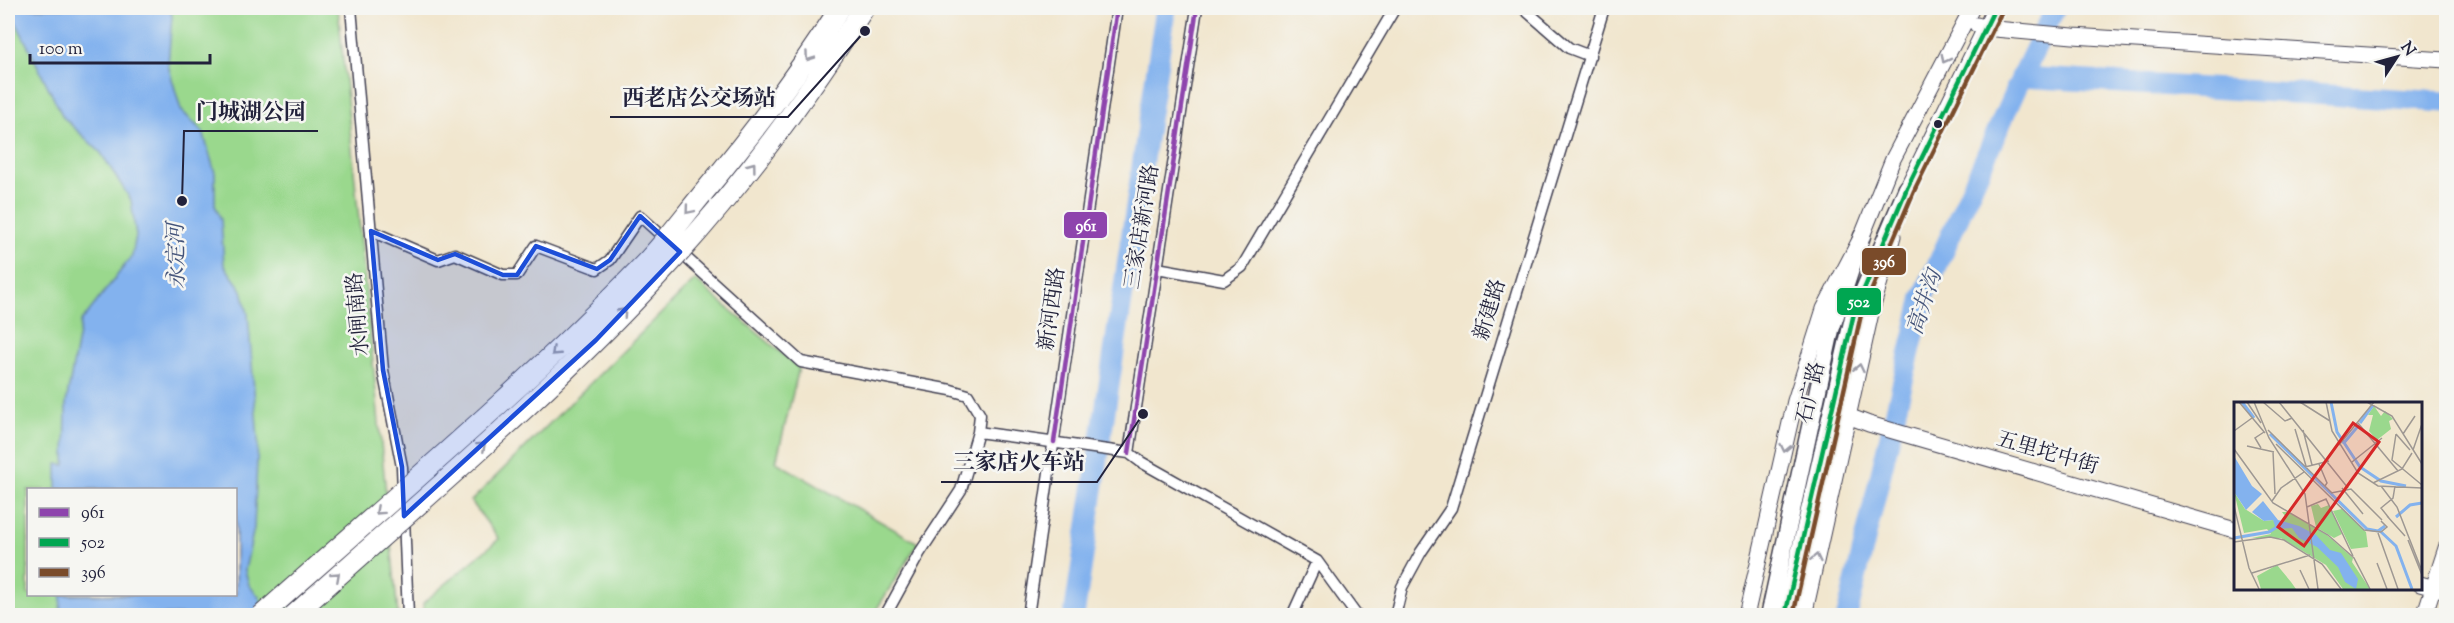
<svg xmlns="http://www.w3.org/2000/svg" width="2454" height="623" font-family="'Sorts Mill Goudy','Noto Serif SC',serif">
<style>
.green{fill:#9ad88d;stroke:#5e7d64;stroke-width:1.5;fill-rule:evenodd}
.water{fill:#83b2ee;stroke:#526a94;stroke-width:1.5}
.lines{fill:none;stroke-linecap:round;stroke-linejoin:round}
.river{stroke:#83b2ee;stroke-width:21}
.street-casing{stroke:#413f51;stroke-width:13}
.secondary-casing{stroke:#413f51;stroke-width:17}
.primary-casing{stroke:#413f51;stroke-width:19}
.street{stroke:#fff;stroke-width:10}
.secondary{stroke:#fff;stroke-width:15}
.primary{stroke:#fff;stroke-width:16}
.highway-bridge-casing{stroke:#413f51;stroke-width:22;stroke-linecap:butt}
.highway-bridge{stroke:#fff;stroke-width:20}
.bus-1-casing{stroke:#f6f6f2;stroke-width:9}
.bus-2-casing{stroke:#f6f6f2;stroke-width:9}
.bus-3-casing{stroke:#f6f6f2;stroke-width:9}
.bus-1{stroke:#8e44ad;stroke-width:4.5}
.bus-2{stroke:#00a651;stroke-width:4.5}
.bus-3{stroke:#7a4b2a;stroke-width:4.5}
.oneway{stroke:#9c9ca7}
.marked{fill:#1d4ed8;fill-opacity:0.2;stroke:#1d4ed8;stroke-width:4.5;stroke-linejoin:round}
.bus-dot{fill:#22223b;stroke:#f6f6f2;stroke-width:2}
.labels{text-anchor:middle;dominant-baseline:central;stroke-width:5;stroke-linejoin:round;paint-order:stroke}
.street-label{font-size:21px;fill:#22223b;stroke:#f6f6f2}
.water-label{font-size:22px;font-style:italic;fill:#44547a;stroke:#f6f6f2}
.inset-river{fill:none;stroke:#83b2ee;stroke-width:3}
.inset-road{fill:none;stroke:#9e9893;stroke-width:1.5}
.view{fill:#d62828;fill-opacity:0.15;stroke:#d62828;stroke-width:3}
.inset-edge{fill:none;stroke:#22223b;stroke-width:3}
.leader{fill:none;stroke:#22223b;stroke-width:2}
.callout-dot{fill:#22223b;stroke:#f6f6f2;stroke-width:2}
.callout-label{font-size:22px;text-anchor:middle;font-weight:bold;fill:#22223b;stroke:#f6f6f2;stroke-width:5;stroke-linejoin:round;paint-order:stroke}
.line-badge{stroke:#f6f6f2;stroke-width:2}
.badge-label{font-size:16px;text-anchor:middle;font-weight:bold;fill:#fff}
</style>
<rect width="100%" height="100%" fill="#f6f6f2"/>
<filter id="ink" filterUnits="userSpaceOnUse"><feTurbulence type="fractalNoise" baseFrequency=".0167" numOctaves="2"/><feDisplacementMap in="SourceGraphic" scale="12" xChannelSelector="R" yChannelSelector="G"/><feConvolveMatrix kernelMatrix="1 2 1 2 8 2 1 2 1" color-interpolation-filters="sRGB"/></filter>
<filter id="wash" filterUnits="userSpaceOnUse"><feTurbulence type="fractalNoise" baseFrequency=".008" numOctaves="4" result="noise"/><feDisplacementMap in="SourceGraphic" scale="24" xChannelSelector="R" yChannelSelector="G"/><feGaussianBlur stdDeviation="1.35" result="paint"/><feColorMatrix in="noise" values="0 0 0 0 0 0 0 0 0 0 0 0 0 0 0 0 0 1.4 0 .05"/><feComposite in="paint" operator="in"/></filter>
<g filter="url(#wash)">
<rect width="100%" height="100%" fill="#f1e6ce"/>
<path class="green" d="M8,8H338L398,615H8ZM28,490H236V594H28Z
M695,280L799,368L776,462L918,543L873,615H424L423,603L499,539L471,501Z"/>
<path class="water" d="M9,8H170L172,16L168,65L181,110L203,132L215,173V205L221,220L224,265L242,290L248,314L258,440L254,528L245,570L249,585L259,597L265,615H60L61,595L236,594V490L57,489V464L65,465L66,403L81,322L132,256L136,236L131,200L101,153L63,117Z"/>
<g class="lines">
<path class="river" d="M2021,77L2446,102
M1074,616L1166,8
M1847,616L1923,297L2016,89L2055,8"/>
</g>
</g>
<g filter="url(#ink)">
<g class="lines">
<defs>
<path id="street" d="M351,8L383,370L402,467L403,492
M1523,8L1569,48L1590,56
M371,231L438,260L455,254L503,275H517L536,246L597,269L610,260L640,216L801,362L951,390L968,395L980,415L978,432L961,490L919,554L885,616
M1157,268L1224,280L1242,267L1395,8
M978,432L1129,453
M1129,453L1197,8
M1129,453L1141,462L1317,561L1357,616
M404,517L408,616
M1028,616L1117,8
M1292,616L1317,561
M1395,616L1402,587L1421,552L1451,508L1604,8"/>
<path id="secondary" d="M1977,25L1984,28L2073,36L2446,60
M1904,199L1907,188L1995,8
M1848,416L1869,424L2235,530
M2420,584L2446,591
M1746,616L1795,401L1824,309L1862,236L1893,159L1972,8
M1804,616L1871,313L1893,236
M2424,616L2446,548"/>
<path id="primary" d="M1769,616L1831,330L1862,236
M1785,616L1854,313L1907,188"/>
</defs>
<use href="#street" class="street-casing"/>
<use href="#secondary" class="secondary-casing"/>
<use href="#primary" class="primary-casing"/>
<use href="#street" class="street"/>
<use href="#secondary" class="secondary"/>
<use href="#primary" class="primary"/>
<defs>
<path id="highway-bridge" d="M261,616C391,500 525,388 645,263C665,242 682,219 700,197C751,136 798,74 840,8
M293,616C417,504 548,396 661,273C737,192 804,101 864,8"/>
</defs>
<use href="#highway-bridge" class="highway-bridge-casing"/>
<use href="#highway-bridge" class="highway-bridge"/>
<defs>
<path id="bus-1" d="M1054,442L1117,8
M1129,453L1197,8"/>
<path id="bus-2" d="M1785,616L1854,313L1907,188L1995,8"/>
<path id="bus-3" d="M1793,616L1861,315L1914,191L2002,11"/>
</defs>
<use href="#bus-1" class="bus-1-casing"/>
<use href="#bus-2" class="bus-2-casing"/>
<use href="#bus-3" class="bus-3-casing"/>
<use href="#bus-1" class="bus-1"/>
<use href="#bus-2" class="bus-2"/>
<use href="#bus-3" class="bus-3"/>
</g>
<defs><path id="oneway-chevron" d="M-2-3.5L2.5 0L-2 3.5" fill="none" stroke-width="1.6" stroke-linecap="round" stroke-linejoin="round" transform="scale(1.5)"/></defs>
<g class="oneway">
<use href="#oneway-chevron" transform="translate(809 57) rotate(125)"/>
<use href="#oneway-chevron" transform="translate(1945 59) rotate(118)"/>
<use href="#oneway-chevron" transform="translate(752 166) rotate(-53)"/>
<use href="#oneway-chevron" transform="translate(689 210) rotate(130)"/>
<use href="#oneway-chevron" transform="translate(623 312) rotate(-46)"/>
<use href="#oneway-chevron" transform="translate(555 352) rotate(137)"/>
<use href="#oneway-chevron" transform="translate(1859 368) rotate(-78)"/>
<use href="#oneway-chevron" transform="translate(482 446) rotate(-42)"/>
<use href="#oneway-chevron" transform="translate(1785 448) rotate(102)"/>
<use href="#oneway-chevron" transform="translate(379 511) rotate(138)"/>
<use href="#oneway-chevron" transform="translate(1816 558) rotate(-78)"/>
<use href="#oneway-chevron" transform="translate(336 576) rotate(-42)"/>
</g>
</g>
<path class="marked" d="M640,216L680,252L596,340L404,516L402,467L383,370L371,231L438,260L455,254L503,275H517L536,246L597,269L610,260Z"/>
<circle class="bus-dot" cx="1938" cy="124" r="5"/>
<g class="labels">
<g class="street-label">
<text transform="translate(1143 227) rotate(-81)">三家店新河路</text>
<text transform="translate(1053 309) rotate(-82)">新河西路</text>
<text transform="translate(1491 310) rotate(-73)">新建路</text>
<text transform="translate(359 314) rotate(-95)">水闸南路</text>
<text transform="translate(1812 393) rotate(-77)">石广路</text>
<text transform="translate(2047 454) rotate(16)">五里坨中街</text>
</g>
<g class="water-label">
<text transform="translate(178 256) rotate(-91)">永定河</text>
<text transform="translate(1926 303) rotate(-72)">高井沟</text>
</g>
</g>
<g transform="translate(2234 402)">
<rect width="188" height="188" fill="#f1e6ce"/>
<path d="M140,4L147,14L151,9L159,17L155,19L157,27L143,38L135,29L139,13H134ZM0,90L11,107L30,119L39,118L44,123L51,114L48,110H54L93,133L119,156L118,160L136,187H109L92,163L47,136H18L37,132L33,127L10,131ZM84,102L87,106L95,103L108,132L100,136L82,125L77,104ZM108,107L132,130L134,145L117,147L99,109ZM43,163L57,180L62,187H27L23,174Z" fill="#9ad88d"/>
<path d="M0,54L18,84L28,92L12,108L0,90ZM29,99L44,118L65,124L82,133L96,148L107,151L124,177L122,187L111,180L104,165L83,145L65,136L58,126L42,127L39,118L30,119L18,110Z" fill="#83b2ee"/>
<path class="inset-river" d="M8,0L20,16M97,0L103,30L126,65L147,79L172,84M126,21L139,3M36,32L133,127L144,129L151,124M109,42L125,23M162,115L176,103L188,101M145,128L162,144L178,187M0,136L35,130L43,125"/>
<path class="inset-road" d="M5,0L31,31M13,0L27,21M20,0L35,36L71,92L84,187M29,0L51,19L58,16M45,0L114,86M66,0L96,19M92,0L98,29L124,71L144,84L188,86M133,0L158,14L188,62M124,21L164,69M61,27L72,64M34,28L98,91M69,28L78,63M0,29L18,16M162,32L158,58L188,83M162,32L176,48M169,32L181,14M42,42L130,128L147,130L153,125L147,119M105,43L140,0M13,44L40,50M27,46L21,36L30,30M0,47L39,101L94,133L120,156L136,187M179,48L188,22M39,50L41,92M118,60L148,36M85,62L93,81L91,84M71,65L95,59M139,81L168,67L178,51M147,84L163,105L188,169M108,86L129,112M97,91L117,87L148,118M38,99L47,86L70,70M0,104L15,166L25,187M73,105L92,97L119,154M153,114L171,134M155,116L147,106L159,96L161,84M144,131L164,187M174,138L188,173M0,140L36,135L50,138L88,162L107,187M143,161L153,187M66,168L75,187M18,171L76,153"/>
<path class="view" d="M119,21L145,40L70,144L44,125Z"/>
<rect width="188" height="188" class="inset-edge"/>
</g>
<path class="leader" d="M865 31L788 117H610M182 201L184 131H318M1143 414L1097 482H941"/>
<g class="callout-dot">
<circle cx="865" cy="31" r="6"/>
<circle cx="182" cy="201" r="6"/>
<circle cx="1143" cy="414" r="6"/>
</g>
<g class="callout-label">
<text x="699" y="105">西老店公交场站</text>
<text x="251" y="119">门城湖公园</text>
<text x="1019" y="469">三家店火车站</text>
</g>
<g class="line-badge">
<rect x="1063" y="211" width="45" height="28" rx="6" fill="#8e44ad"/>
<rect x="1861" y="247" width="46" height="29" rx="6" fill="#7a4b2a"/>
<rect x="1836" y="287" width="46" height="29" rx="6" fill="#00a651"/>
</g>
<g class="badge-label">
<text x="1086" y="231">961</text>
<text x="1884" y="267">396</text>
<text x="1859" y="307">502</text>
</g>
<rect width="2454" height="623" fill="none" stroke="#f6f6f2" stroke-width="30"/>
<rect x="27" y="488" width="210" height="108" fill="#f6f6f2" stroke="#a1a1a9" stroke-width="1.5"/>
<rect x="39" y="508" width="30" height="9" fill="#8e44ad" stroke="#a1a1a9" stroke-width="1.5"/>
<text x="81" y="518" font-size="18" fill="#22223b">961</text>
<rect x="39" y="538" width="30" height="9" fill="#00a651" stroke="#a1a1a9" stroke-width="1.5"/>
<text x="81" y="548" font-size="18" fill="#22223b">502</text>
<rect x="39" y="568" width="30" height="9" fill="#7a4b2a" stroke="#a1a1a9" stroke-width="1.5"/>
<text x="81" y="578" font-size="18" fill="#22223b">396</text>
<g transform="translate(2397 57) rotate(54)" stroke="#f6f6f2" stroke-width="4.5" paint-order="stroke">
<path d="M0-4.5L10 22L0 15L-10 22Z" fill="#22223b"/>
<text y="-9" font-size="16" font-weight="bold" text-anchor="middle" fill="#22223b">N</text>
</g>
<path d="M30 54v9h180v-9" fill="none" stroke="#22223b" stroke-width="3"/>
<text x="39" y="54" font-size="18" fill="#22223b" stroke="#f6f6f2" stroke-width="4.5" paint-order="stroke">100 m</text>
</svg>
